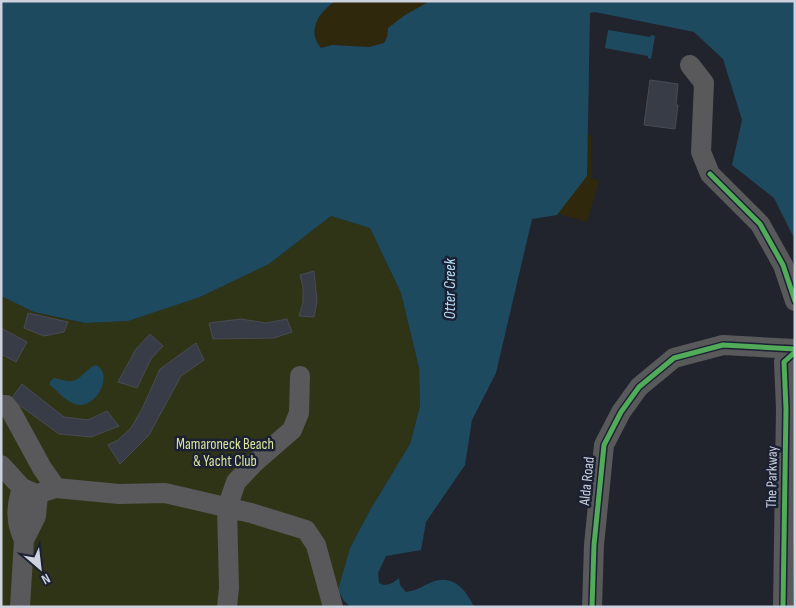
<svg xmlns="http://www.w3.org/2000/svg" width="796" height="608" font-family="'Sofia Sans Condensed',sans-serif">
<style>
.green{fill:#303416}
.sand{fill:#2f280c}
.water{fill:#1d4a5f}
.building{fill:#383c47;stroke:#484b53}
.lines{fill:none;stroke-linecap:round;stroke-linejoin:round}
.minor{stroke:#59585a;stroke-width:20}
.cycleway-casing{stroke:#1b2133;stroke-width:8}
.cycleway{stroke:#51ab58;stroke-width:5}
.labels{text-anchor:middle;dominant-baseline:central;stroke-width:5;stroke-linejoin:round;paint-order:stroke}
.park-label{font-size:15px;fill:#dbe59d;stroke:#1b2133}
.street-label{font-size:15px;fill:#cdd2de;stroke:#1b2133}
.water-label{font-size:16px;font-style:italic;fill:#b7e3fb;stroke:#1b2133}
</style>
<rect width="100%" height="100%" fill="#21242d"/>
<path class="green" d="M331,216L370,228L401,293L419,368L420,406L410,444L369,512L350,548L334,607H1V296L34,312L84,323L128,321L200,297L269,264Z"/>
<path class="sand" d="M336,1H430L389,28L387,37L384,43L369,47L332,45L320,48C319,45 316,41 315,37C312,22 324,8 336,1Z
M584,131L591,136V178L599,181L587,222L546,210Z"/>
<path class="water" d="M1,1H336C324,8 312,22 315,37C316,41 319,45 321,48L332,45L369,47L384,43L387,37L388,28L405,15L430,1H795V236H793L774,198L732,165L742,120L723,59L694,32L595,12L590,13L587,176L557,215L532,219L496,373L472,420L465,465L426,522L421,550L386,556L378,573L379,583C386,587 392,584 399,578L400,585L406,592C418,591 425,584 435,581C455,575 467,592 474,607H351L344,601L338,590L350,548L369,512L410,444L420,406L419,368L401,293L370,228L331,216L269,264L200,297L128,321L85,323L34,312L1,296Z
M608,30L650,37L651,35L655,36L651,59L648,58V56L605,48Z
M96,365C115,374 95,414 72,403C64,399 57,391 50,385V382L54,378C60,379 66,382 71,381C82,380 86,368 96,365Z"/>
<path class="building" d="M650,80L678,84L676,105H678L675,129L644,125Z
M314,271L317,301L314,317L299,316L303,302V287L300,275Z
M28,313L68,322L64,332L44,336L24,328Z
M241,319L266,323L287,319L292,332L274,338L213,339L209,323Z
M1,328L27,342L16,362L1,354Z
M150,334L163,346L151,359L137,388L118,382L136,349Z
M196,343L204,360L181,376L149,435L120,464L108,445L118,440L131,428L142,409L160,369Z
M22,384L64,417L88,420L107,411L119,426L91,437L59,434L11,399Z"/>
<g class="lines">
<path class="minor" d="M690,65L704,83L701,152L710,174L760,224L783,265L795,301
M1,405H6L12,413L42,468L56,488
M1,465L22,488L38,495L43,492L56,488L119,494L165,493L251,513L306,530L316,545L333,607
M22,488C16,507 15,521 24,540
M20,607L24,540L36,516L38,495
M227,607L229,588L227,508L236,482L254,463L292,430L299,413L300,376
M592,607L594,545L604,445L621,412L639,387L674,358L723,345L795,349
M783,607L786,409L784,362L795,352"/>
<defs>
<path id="cycleway" d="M710,174L760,224L783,265L795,301
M592,607L594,545L604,445L621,412L639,387L674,358L723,345L795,349
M783,607L786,409L784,362L795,352"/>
</defs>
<use href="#cycleway" class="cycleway-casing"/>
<use href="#cycleway" class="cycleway"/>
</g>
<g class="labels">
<g class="park-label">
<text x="225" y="444">Mamaroneck Beach<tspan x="225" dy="17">&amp; Yacht Club</tspan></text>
</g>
<g class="street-label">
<text transform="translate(772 477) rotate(-89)">The Parkway</text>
<text transform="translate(587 481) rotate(-84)">Alda Road</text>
</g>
<g class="water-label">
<text transform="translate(450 289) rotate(-90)">Otter Creek</text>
</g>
</g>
<rect width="796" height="608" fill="none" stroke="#cdd2de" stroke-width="5"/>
<g transform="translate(40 568) rotate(152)" stroke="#1b2133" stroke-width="4" paint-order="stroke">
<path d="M0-4L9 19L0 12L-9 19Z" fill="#cdd2de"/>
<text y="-8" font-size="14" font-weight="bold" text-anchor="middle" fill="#cdd2de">N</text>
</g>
</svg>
